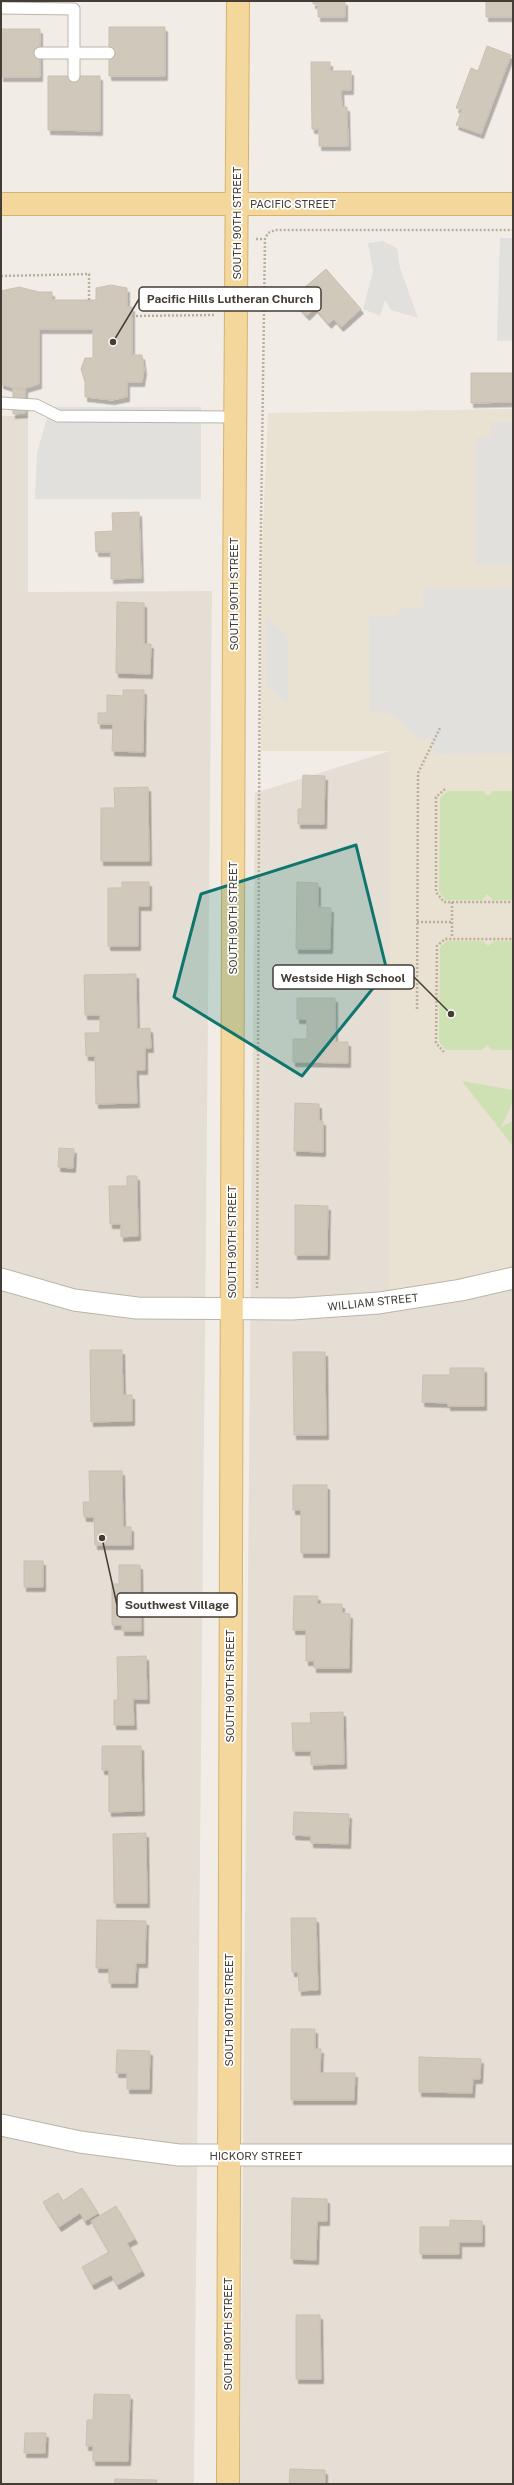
<svg xmlns="http://www.w3.org/2000/svg" width="514" height="2485" font-family="'Public Sans',sans-serif">
<style>
.residential{fill:#e4ded4}
.education{fill:#e9e1d1}
.green{fill:#cee1b2}
.parking{fill:#e2e0dd}
.building{fill:#d1c8bc;stroke:#cbbfb0;filter:url(#shadow)}
.lines{fill:none;stroke-linecap:round;stroke-linejoin:round}
.service-casing{stroke:#bbb4a9;stroke-width:13}
.minor-casing{stroke:#bbb4a9;stroke-width:23}
.primary-casing{stroke:#d7b26e;stroke-width:24}
.path{stroke:#bbaf9c;stroke-width:2.5;stroke-dasharray:2 2;stroke-linecap:butt}
.service{stroke:#fff;stroke-width:11}
.minor{stroke:#fff;stroke-width:21}
.primary{stroke:#f4d79c;stroke-width:22}
.marked{fill:#0f766e;fill-opacity:0.2;stroke:#0f766e;stroke-width:3;stroke-linejoin:round}
.labels{text-anchor:middle;dominant-baseline:central;stroke-width:3.5;stroke-linejoin:round;paint-order:stroke}
.street-label{font-size:11px;fill:#433d36;stroke:#fff}
.leader{fill:none;stroke:#433d36;stroke-width:1.5}
.callout-dot{fill:#433d36;stroke:#fff;stroke-width:1.5}
.callout{fill:#fff;stroke:#433d36;stroke-width:1.5}
.callout-label{font-size:12px;text-anchor:middle;font-weight:bold;fill:#433d36}
</style>
<defs>
<filter id="shadow"><feDropShadow dx="2.5" dy="4.5" stdDeviation="0" flood-color="#0004"/></filter>
</defs>
<rect width="100%" height="100%" fill="#f1ede6"/>
<path class="residential" d="M1,416H28V592L212,591L194,2484H1Z
M390,751L513,979V2484H240L255,793Z"/>
<path class="education" d="M513,409V1278L389,1302L390,751H261V573L268,413Z"/>
<path class="green" d="M448,791H483L488,796L493,791H513V900H493L487,894L482,900H446L439,891L440,798Z
M447,941H483L488,946L494,941H513V1050H492L487,1045L482,1050H446L439,1041L440,947Z
M462,1081L513,1090V1102L501,1127L513,1121V1146Z"/>
<path class="parking" d="M500,238H513V341H497Z
M383,241L397,248L400,268L418,318L391,310L385,300L380,316L363,309L373,271L368,243Z
M50,407H201V499H35L37,453Z
M491,422H513V565H476V437H491Z
M513,588V753L433,754V739H419L390,713H370L369,616H395L405,607H423V589Z
M266,617L287,635L288,704L266,685Z"/>
<path class="building" d="M313,1H345V17H318V4H313Z
M486,1H513V17H486Z
M109,27H165V76H109Z
M1,29H40V77H1Z
M487,46L511,55L481,134L456,125L462,110L456,108L471,68L478,71Z
M311,62H330V71H351V90H341L342,107H347L348,146H319V129H312Z
M48,76H100V131L48,130Z
M326,269L361,309L341,327L334,319L329,324L315,308L307,316L298,306L303,301L297,294Z
M111,285L127,288V307H132V355H142L144,370L142,382H127V397L112,400L85,397V382L81,369L85,358H93V329H39V384L19,390L1,384V291L19,287L39,292H52V300H96V288Z
M471,373H513V402L471,403Z
M13,388H25V413L13,414Z
M139,512L141,578L111,579V552H96L95,532L113,531L112,513Z
M117,602L144,603V644H151L150,674L116,673Z
M123,690H144L143,752L112,751L113,724H98V713H107V695L123,696Z
M303,775L325,776L324,824H298V809H302Z
M148,787L149,861H101V808H115L114,788Z
M122,882H149V906H138V946H108V888H122Z
M297,882L318,883V907L331,908L330,949H296Z
M136,974L137,1029L150,1028L151,1048H145V1070H136L137,1103L96,1104L95,1056H86L85,1033H100V1015H85L84,975Z
M297,998H335V1042H348V1063L293,1062V1039H307V1019H297Z
M295,1103L319,1104V1121H323V1152L294,1151Z
M59,1148L74,1149L73,1168L58,1167Z
M127,1176H137L138,1236L121,1237V1224H110L109,1186H127Z
M295,1205L328,1206L327,1255H295Z
M90,1350H122L123,1395H132V1421L91,1422Z
M293,1352H325L326,1435H294Z
M450,1368H484V1406H448V1403L422,1402L423,1375H450Z
M89,1471H122L123,1527H131V1545H95L94,1517H84L83,1502H90Z
M293,1485H327V1553H301V1510H293Z
M24,1561H43V1587H24Z
M119,1565H140L141,1631H122V1625H112V1584H119Z
M294,1596H318L317,1604H342V1613L350,1614L349,1668H314V1661H306V1630H293Z
M146,1656L147,1699H133L134,1725H114V1700H118L117,1657Z
M343,1712L344,1764L311,1765V1751H293L292,1723H311L310,1713Z
M102,1746H141L142,1811L109,1812V1770H102Z
M294,1812L349,1814L348,1844L311,1843V1836L293,1835Z
M146,1833L147,1903H114L113,1834Z
M291,1918H316L318,1990L299,1991L298,1972H292Z
M97,1920L146,1921L145,1963H136L135,1983H109V1968H96Z
M291,2029H315V2049H321L320,2073H355L354,2100H291Z
M117,2050L150,2051L149,2089H127V2073H116Z
M419,2057L481,2059L480,2079H473L472,2093L419,2092Z
M82,2188L98,2213L85,2221L80,2213L59,2227L43,2202L58,2193L63,2201Z
M292,2198L327,2199V2221H317L316,2260L291,2259Z
M116,2206L135,2239L127,2243L142,2271L117,2285L111,2275L92,2285L82,2267L109,2252L91,2221Z
M450,2220L482,2221V2242H459V2254H420V2227H450Z
M296,2315H320L321,2379H296Z
M94,2394L130,2395L128,2461H93V2446H86L87,2420H93Z
M25,2433H46L45,2453H24Z
M290,2469L325,2470V2484H289Z
M115,2479L157,2480L156,2484H115Z"/>
<g class="lines">
<defs>
<path id="service" d="M1,8L74,9V76
M40,53H109
M1,403L36,405L58,416L236,417"/>
<path id="minor" d="M1,1279L74,1300L137,1308L292,1309L379,1303L461,1290L513,1278
M1,2125L80,2142L179,2155H513"/>
<path id="primary" d="M1,204H513
M228,2484L234,609L238,1"/>
</defs>
<use href="#service" class="service-casing"/>
<use href="#minor" class="minor-casing"/>
<use href="#primary" class="primary-casing"/>
<path class="path" d="M256,239H265
M1,276L89,274V300
M132,316L216,315
M445,789L436,797V892L444,902H513
M452,902V938
M417,922H452
M417,1009L418,773L440,728
M444,1052L436,1043L437,946L445,939H513
M257,1288L260,595L265,239L268,233L275,230H513"/>
<use href="#service" class="service"/>
<use href="#minor" class="minor"/>
<use href="#primary" class="primary"/>
</g>
<path class="marked" d="M356,845L387,971L302,1076L174,997L201,894Z"/>
<g class="labels">
<g class="street-label">
<text x="293" y="204">PACIFIC STREET</text>
<text transform="translate(237 223) rotate(-90)">SOUTH 90TH STREET</text>
<text transform="translate(234 594) rotate(-90)">SOUTH 90TH STREET</text>
<text transform="translate(233 918) rotate(-90)">SOUTH 90TH STREET</text>
<text transform="translate(232 1242) rotate(-90)">SOUTH 90TH STREET</text>
<text transform="translate(373 1302) rotate(-6)">WILLIAM STREET</text>
<text transform="translate(230 1686) rotate(-90)">SOUTH 90TH STREET</text>
<text transform="translate(229 2010) rotate(-90)">SOUTH 90TH STREET</text>
<text x="256" y="2156">HICKORY STREET</text>
<text transform="translate(228 2334) rotate(-90)">SOUTH 90TH STREET</text>
</g>
</g>
<path class="leader" d="M113 342L139 299M451 1014L414 977M102 1538L117 1605"/>
<g class="callout-dot">
<circle cx="113" cy="342" r="4"/>
<circle cx="451" cy="1014" r="4"/>
<circle cx="102" cy="1538" r="4"/>
</g>
<g class="callout">
<rect x="139" y="287" width="182" height="24" rx="4"/>
<rect x="273" y="965" width="141" height="24" rx="4"/>
<rect x="117" y="1593" width="120" height="24" rx="4"/>
</g>
<g class="callout-label">
<text x="230" y="303">Pacific Hills Lutheran Church</text>
<text x="343" y="982">Westside High School</text>
<text x="177" y="1609">Southwest Village</text>
</g>
<rect width="514" height="2485" fill="none" stroke="#433d36" stroke-width="4"/>
</svg>
